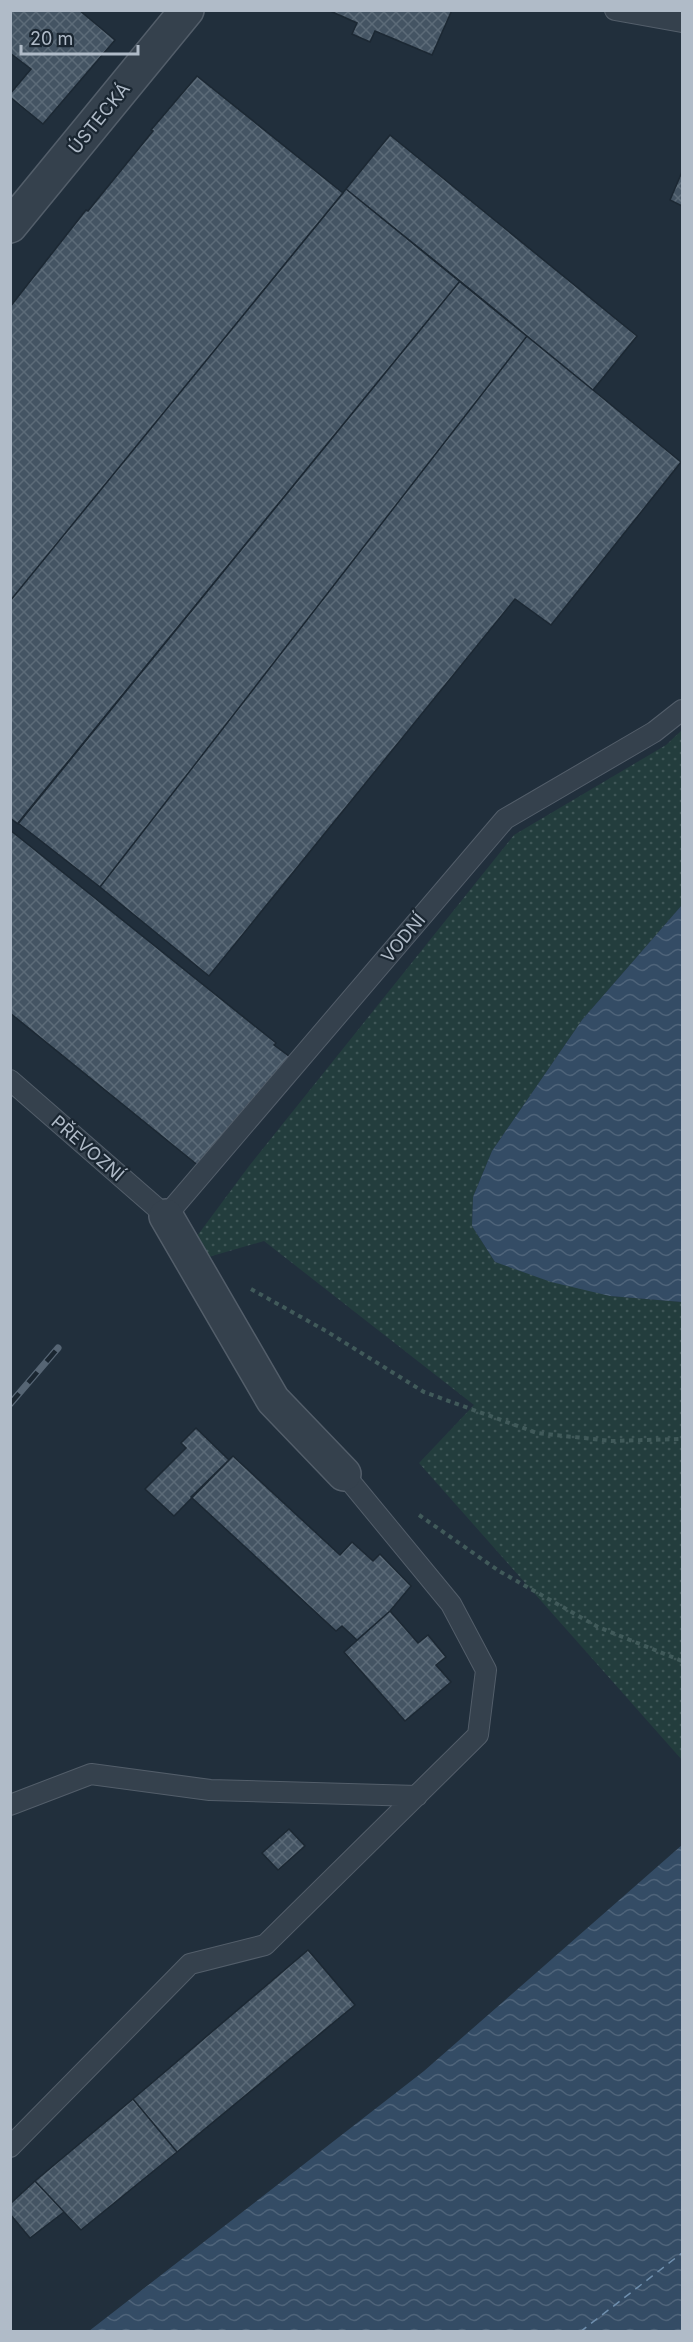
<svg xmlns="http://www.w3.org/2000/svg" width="693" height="2342" font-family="Inter,sans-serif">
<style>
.grass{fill:url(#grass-dots)}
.water{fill:url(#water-waves)}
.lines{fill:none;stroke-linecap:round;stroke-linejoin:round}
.ferry{stroke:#6f8fae;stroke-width:1.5;stroke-dasharray:8 6;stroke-linecap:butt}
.building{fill:url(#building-cross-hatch);stroke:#1c2833;stroke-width:1.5}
.service-casing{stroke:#535e6a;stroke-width:22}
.minor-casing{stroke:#535e6a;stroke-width:36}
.path{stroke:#415a5a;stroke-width:4;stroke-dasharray:4.5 4.5;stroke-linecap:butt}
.service{stroke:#35414d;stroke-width:20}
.minor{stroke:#35414d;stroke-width:33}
.rail-casing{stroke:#566574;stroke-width:7}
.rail{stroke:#1a2631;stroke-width:4.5;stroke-dasharray:14;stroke-linecap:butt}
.labels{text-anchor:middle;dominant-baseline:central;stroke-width:4.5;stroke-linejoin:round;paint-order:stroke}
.street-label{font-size:18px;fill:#b0bbc8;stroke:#1a2631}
</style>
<defs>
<pattern id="grass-dots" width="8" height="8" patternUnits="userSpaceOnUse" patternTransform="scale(1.5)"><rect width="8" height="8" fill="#233d3d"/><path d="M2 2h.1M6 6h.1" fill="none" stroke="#405758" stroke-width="1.8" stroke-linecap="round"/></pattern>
<pattern id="water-waves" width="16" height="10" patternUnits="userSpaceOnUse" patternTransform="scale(1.5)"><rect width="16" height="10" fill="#344c65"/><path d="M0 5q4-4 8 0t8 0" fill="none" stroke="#4f647a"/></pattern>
<pattern id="building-cross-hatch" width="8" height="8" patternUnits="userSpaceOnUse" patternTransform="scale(1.5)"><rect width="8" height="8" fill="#445463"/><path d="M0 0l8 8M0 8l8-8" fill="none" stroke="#5c6b78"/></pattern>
</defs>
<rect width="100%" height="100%" fill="#212f3c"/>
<path class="grass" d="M682,730V905L582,1020L492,1151L473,1197L472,1226L495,1262L610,1296L682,1302V1760L419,1463L474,1405L264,1241L174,1267L249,1166L514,835L666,745Z"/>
<path class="water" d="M682,905V1302L610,1296L551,1282L495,1262L472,1226L473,1197L492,1151L582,1020Z
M682,1845V2331H89L424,2071Z"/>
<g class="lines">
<path class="ferry" d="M580,2332L682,2253"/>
</g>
<path class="building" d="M10,10H79L115,40L43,124L10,97V94L31,69L10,53Z
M328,10H452L432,55L375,31L370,42L352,34L357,23Z
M197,76L343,193L10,601V307L86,210L88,211L153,131L151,130Z
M390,135L637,336L593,390L346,189Z
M682,172V206L670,200Z
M346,189L460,281L18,824L10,818V601Z
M460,281L527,336L100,887L18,823Z
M527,336L681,462L551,625L515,599L209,976L100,887Z
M10,830L276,1043L274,1045L290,1057L200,1167L10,1013Z
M196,1428L229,1460L174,1516L145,1489L186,1448L181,1443Z
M233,1456L340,1555L352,1542L373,1561L380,1554L411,1586L390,1611L357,1640L342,1626L336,1631L191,1497Z
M390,1611L418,1643L428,1635L446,1657L436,1665L451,1682L405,1721L344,1652Z
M289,1829L305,1846L278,1870L262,1853Z
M308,1950L355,2005L177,2152L133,2099Z
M133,2099L177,2152L81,2230L35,2181Z
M35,2181L64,2212L30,2238L10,2214V2204Z"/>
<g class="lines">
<defs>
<path id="service" d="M615,10L682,22
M10,1080L166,1216L505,819L654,732L682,710
M10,1805L91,1774L210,1790L417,1796
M10,2147L190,1964L265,1945L478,1735L486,1670L451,1604L344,1474"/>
<path id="minor" d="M10,226L187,10
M166,1216L273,1400L344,1474"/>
</defs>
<use href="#service" class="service-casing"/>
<use href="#minor" class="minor-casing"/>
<path class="path" d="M251,1289L326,1331L424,1392L537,1433L611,1441L682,1439
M419,1515L499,1571L598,1627L682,1661"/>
<use href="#service" class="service"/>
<use href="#minor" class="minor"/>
<defs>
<path id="rail" d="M10,1404L58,1348"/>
</defs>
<use href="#rail" class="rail-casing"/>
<use href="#rail" class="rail"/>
</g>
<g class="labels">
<g class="street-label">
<text transform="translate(99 118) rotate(-51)">ÚSTECKÁ</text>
<text transform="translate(403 938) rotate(-50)">VODNÍ</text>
<text transform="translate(88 1148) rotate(41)">PŘEVOZNÍ</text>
</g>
</g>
<rect width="693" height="2342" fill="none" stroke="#b0bbc8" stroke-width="24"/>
<path d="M21 45v9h117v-9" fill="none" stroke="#b0bbc8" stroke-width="3"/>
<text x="30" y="45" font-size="18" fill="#b0bbc8" stroke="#1a2631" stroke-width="4.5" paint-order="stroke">20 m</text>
</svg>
